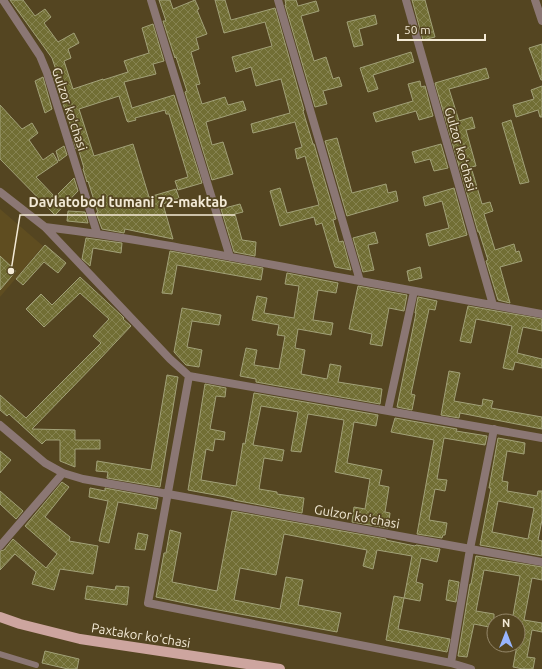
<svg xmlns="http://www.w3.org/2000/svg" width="542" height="669" font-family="Ubuntu,sans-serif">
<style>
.built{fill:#5f4d20}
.building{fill:url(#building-cross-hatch);stroke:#a2a178;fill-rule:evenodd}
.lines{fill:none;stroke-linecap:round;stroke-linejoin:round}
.lane{stroke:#8b7774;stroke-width:6}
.street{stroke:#8b7774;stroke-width:8}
.primary{stroke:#cda59f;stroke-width:10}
.labels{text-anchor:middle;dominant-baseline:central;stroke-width:3.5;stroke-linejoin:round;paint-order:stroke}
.street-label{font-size:13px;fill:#f3ead6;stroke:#544521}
.leader{fill:none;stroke:#f3ead6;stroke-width:1.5}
.callout-dot{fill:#f3ead6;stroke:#544521;stroke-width:1.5}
.callout-label{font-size:14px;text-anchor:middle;font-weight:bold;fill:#f3ead6;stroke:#544521;stroke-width:3.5;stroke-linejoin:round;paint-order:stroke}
</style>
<defs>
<pattern id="building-cross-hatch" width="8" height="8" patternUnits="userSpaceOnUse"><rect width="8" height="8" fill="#716e34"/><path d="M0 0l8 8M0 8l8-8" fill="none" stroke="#868351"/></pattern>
</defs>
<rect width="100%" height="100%" fill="#544521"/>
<path class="built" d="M0,209L43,246L0,297Z"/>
<path class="building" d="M10,0H23L35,16L45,9L51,17L44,23L58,42L74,33L79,43L68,49L71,58L64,61L73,89L103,79V80L128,72L124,61L149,53L142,28L153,24L164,61L153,64L156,74L124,82L132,108L174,95L202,183L178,190L175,181L188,177L169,114H166L165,110L135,118L136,120L128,122L127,121L119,96L79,109L94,156L133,144L149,197L176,189L179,198L163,204L173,239L125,229L124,233L102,229L96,213H98L88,181L87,182L83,169L84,168L78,148L76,149L73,139L75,138L52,72L56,70L52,58Z
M159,0H170L173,9L195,0L199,9L197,10L207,34L196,38L199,49L191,52L200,84L196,85L202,104L225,97L228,105L243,101L246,110L206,122L212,145L223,142L233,174L212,180L185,92L187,91L176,57L175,58L163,21H166Z
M215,0H225L231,20L275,8L304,110L303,111L313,144H314L336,219L333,220L339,242L343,241L351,270L335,267L322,223L316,225L314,217L280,226L270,191L280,188L287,213L319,205L305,156L297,159L295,149L302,147L295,122L253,133L251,124L290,113L281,79L256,86L251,67L236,72L232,57L272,46L265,22L224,33Z
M285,0H296L298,6L316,1L319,11L301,16L314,61L326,57L333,79L339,77L342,86L323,91L327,104L315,107L285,5H286Z
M412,0H425L435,37L423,40Z
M375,15L377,24L359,29L363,45L354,47L347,22Z
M542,44V80H541L529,48Z
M411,52L414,62L373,75L378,89L368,92L360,68Z
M486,68L489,78L449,89L459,121L472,117L475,128L466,130L476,166L471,167L482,204L490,202L493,211L484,214L495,250L514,244L516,252L519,251L522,261L500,267L510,303L498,300L486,261L488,260L479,232H478L435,83Z
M43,77L52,109L45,113L35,81Z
M420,81L421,87L425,86L433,116L419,120L416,111L376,122L373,113L413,101L408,84Z
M542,86V117H540L538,110L516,117L513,105L534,99L531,90Z
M0,105L22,129L32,123L38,133L29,140L43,160L53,153L58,162L36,177L55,197L74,178L78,191L55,215L0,159Z
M511,120L529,182L520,184L502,123Z
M337,138L352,193L386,184L388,193L396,191L398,201L347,216L325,141Z
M441,144L448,168L434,171L430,159L415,163L412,152Z
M64,146L67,155L59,161L56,151Z
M454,188L467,235L429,246L426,234L449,228L442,201L425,206L423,197Z
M240,204L243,212L235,214L242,240L256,242L255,256L234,252L221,209Z
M68,211L85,212L88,223L67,221Z
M375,232L378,243L368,245L374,270L363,272L353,238Z
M86,238L122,243L121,253L93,248L90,266L82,259Z
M45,245L66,263L58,273L44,262L23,285L16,279Z
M170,251L263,268L261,280L177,265L172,294L162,293Z
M0,256L16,271L0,290Z
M420,267L422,278L409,281L407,271Z
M287,273L338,283L336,293L318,290L313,320L333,323L331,335L298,329L295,348L305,350L301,374L327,379L330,364L341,366L338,382L382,389L380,404L256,382V379L240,376L246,348L257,350L254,365L279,369L285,336L277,335L279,325L252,320L257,296L267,298L264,313L294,318L299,286L285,284Z
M80,277L122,316L124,318L123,319L131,326L99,360L32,429L75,430V440H100V449H75V467L60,461V440H46L42,444L9,414L7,416L0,410V395L26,418L101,343L93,336L109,319L80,293L44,327L26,309L41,294L52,305Z
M358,286L407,295L404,311L389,308L382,346L370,344L372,334L349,329Z
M418,297L437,301L435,310L429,309L411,394L415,395L412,410L397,407L416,313H415Z
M468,306L542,319V331L523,327L517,353L542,359V368L515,362L513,370L503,368L512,326L476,319L471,343L460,341Z
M182,308L221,315L219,325L192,321L187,347L202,350L199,367L186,365L174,352Z
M449,371L460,373L454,401L482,406L483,399L493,401L491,408L542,417V429L460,413L459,418L441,415Z
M167,375L178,377L160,487L107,478L108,472L96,471L97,461L151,470Z
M205,384L226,388L225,397L216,396L210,429L225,432L224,440L215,439L213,451L206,449L201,480L236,486L243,443L245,444L254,393L378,415L376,426L354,422L347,463L382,470L379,485L389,487L385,512L390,513L388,528L352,522L354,507L365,509L370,479L335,472L344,420L308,414L301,452L291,451L298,412L261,406L253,445L284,450L282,461L264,458L259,489L277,492V494L304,498L302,513L234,500V499L226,497L188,490Z
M395,418L457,429L456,431L487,436L485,445L444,438L437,479L447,480L445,491L435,489L429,520L447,523L445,535H443L442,538L417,534L434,440L391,432Z
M498,438L525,443L524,454L507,451L502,481L508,482L507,491L537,496L538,491H542V520L538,540L542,541V556L480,545L491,488H489ZM498,501L534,508L528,539L492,532Z
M0,451L11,460L0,473Z
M62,482L69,487L45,517L70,537L69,541L98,546L93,574L60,569L54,590L32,584L36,572L15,554L0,570V551L4,550L13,539L46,568L57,554L25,526Z
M90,488L105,491V488L158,498L156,509L118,502L109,543L99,541L108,501L89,497Z
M0,491L23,511L16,519L0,504Z
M232,511L386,539V540L415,546L416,545L440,549L437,562L421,558L416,582L423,584L420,601L404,598L412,556L377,550L373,569L363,566L367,550L284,534L276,575L240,568L234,600L280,609L286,577L303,580L298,605L341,613L337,632L213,609L156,597L164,553H166L170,530L181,533L172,582L217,591Z
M138,533L148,535L145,550L135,549Z
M476,556L542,567V580L532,578L524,620L542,623V632L532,630L527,657L535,658L533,669H523L513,667L517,645H518V621H512L520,576L484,570L476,611L494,614V628L474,624L467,657L458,656L470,584H471Z
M449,580L459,582L456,602L446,600Z
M87,586L115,590L116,586L129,587L127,605L85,599Z
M394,596L404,598L398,629L450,639L447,652L386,640Z
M45,651L79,659L77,669H68L42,663Z"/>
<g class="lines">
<path class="lane" d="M0,654L36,665"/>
<path class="street" d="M3,0L40,56L47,73L97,233
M151,0L230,257
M278,0L360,281
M406,0L493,305
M535,0L542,21
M0,192L45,227L170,359L189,376
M45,227C136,238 226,256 316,273C391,287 467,300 542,314
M189,376L148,603L451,663L471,669
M189,376L542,438
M388,410L414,291
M0,425L45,463L63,473L83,479L168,494L542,562
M0,546L63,473
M451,663L470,549L494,429"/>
<path class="primary" d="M0,617L20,624L80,639L280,669"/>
</g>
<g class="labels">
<g class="street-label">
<text transform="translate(70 109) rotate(72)">Gulzor koʻchasi</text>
<text transform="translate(461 149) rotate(74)">Gulzor koʻchasi</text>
<text transform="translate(357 516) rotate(10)">Gulzor koʻchasi</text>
<text transform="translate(141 635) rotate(9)">Paxtakor koʻchasi</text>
</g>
</g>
<path class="leader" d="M11 271L20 215H235"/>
<circle class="callout-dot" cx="11" cy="271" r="4"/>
<g class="callout-label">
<text x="128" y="207">Davlatobod tumani 72-maktab</text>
</g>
<g transform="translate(506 633)"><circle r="19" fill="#544521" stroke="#948769"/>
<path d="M0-3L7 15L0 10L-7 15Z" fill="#98b5fd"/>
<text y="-6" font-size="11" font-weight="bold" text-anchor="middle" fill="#f3ead6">N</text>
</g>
<path d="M398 34v6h87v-6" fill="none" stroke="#f3ead6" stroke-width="2"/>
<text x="404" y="34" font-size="12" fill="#f3ead6" stroke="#544521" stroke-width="3" paint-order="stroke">50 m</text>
</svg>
